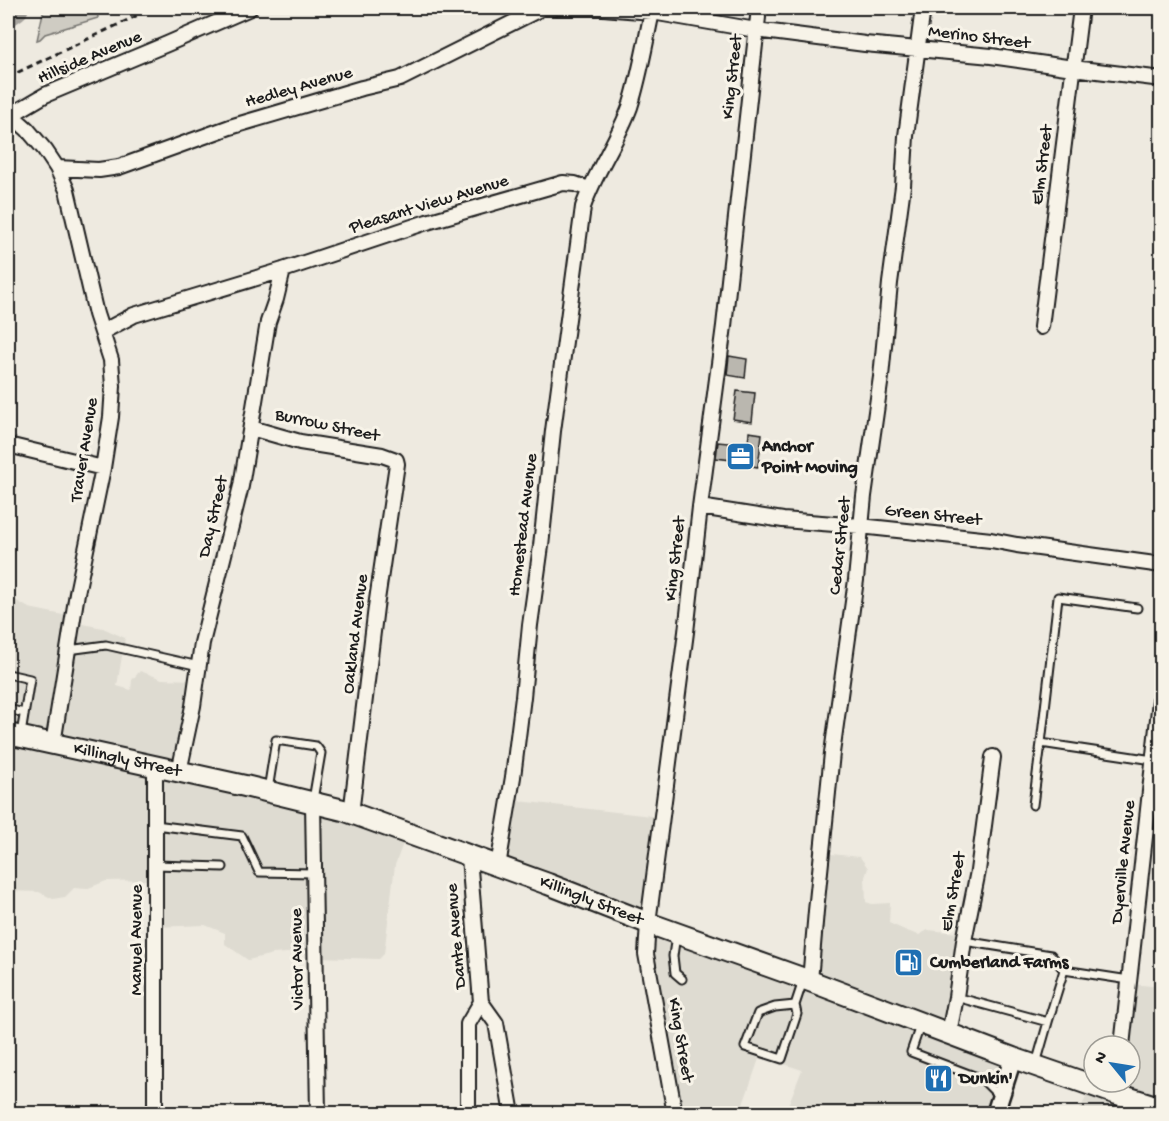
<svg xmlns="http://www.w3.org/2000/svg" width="1169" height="1121" font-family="'Gochi Hand',sans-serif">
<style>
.built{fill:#dedbd1}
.green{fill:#cfccc3;stroke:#767470;stroke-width:1.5}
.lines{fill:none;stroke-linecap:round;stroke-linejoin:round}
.river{stroke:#a6a39d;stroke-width:27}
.building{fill:#bab7af;stroke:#1c1c1c;stroke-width:1.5}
.service-casing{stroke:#1c1c1c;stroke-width:11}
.minor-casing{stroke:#1c1c1c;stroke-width:18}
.tertiary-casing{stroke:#1c1c1c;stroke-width:21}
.secondary-casing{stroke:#1c1c1c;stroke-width:24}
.path{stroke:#1c1c1c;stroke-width:3;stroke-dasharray:6 4.5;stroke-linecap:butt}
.service{stroke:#f7f3e8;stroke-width:7}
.minor{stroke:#f7f3e8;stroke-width:14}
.tertiary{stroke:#f7f3e8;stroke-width:16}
.secondary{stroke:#f7f3e8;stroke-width:20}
.labels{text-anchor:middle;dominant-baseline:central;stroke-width:6;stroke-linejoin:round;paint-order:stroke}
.street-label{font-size:18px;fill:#1c1c1c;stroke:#f7f3e8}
.poi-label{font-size:18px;font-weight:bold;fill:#1c1c1c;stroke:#f7f3e8;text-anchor:start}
</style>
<rect width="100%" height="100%" fill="#eeeae0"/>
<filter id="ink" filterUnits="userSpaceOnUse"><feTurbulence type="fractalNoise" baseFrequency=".0167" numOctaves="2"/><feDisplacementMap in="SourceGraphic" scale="12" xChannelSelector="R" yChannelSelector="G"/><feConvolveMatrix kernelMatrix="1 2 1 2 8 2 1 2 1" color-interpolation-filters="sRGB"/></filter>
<g filter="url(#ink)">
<path class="built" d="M8,596L29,608L73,617L77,623L103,628L125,638L117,686L131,690L132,680L140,671L162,679L193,680L178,766L406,835L395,865L384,954L379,959L318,957L311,951L273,954L248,960L225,944V933L205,925L156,927L151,880L106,881L86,889L74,888L65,897L53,899L39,892L8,891Z
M510,800L660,817L648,915L499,857Z
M822,853L860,857L868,868L865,877L866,902L872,904L890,903L889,923L907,931L919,935L928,930L968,934L969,940L956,1034L1012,1058L994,1113H785L802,1070L760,1056L740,1113H685L673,1109L645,952L659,925L806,978Z
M1132,984L1161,987V1113L1078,1114L1092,1085L1115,1091L1118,1082H1130V1046H1121Z"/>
<path class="green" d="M44,8H97L98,18L45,34L40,39L37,40Z"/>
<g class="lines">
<path class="river" d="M8,13L15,8"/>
</g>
<path class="building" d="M729,356L747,359L745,378L727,375Z
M737,391L755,393L752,422L733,419Z
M749,432L762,434L758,467L747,465V462L716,458L718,442L748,445Z"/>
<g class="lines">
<defs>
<path id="service" d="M1137,608L1058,597L1041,743L1153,760
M68,650L106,645L199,666
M8,674L30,679L21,734
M8,709L24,713
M268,790L276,740L316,746L321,753L313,800
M1033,805L1041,743
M155,825L242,836L259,872L314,873
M155,865L223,867
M676,935L673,956L675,973L682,979
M964,941L1051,955L1064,970
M956,997L1048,1022L1036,1064
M795,1005L775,1007L758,1013L745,1047L782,1059L797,1014L795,1005L803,981
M1048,1022L1064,970L1129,980
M920,1026L911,1052L982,1079L1000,1097"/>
<path id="minor" d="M542,8H603L652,12L756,30L865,44L991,56L1073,68L1162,79
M8,112L27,129L45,150L57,168L67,190L96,314L111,360L113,386L111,417L103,468L77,593L53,744
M11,115L45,95L167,44L250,8
M57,168L99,170L119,167L230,127L362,88L400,79L542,8
M1041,327L1081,8
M102,332L134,315L283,270L427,222L563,183L575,184L589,189
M251,428L300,442L382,455L396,460L397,464L376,607L351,814
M8,445L103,468
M700,507L783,520L860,526L991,540L1017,545L1162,565
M155,766V1114
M179,772L193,706L202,643L241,486L268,322L276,299L283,270
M313,803L318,1114
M469,857L481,1002L496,1023L512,1114
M498,866L513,777L523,697L530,625L541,546L553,431L583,207C595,172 617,142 630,107C640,76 645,44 652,12
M810,981L816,911L832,753L856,580L864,496L881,377L890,283L903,186L906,136L923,8
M949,1033L956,997L964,941L978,871L993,757
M1122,1046L1162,682
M468,1114V1024L481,1002
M675,1114L646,954L648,923L686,632L700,507L724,326L759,8"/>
<path id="tertiary" d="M995,1114L1013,1058"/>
<g id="secondary">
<path id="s1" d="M8,734L245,786L343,810L548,884L648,923L810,981L1013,1058L1117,1094L1162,1108"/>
</g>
</defs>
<use href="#service" class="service-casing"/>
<use href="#minor" class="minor-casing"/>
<use href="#tertiary" class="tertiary-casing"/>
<use href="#secondary" class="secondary-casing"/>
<path class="path" d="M8,77L153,8"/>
<use href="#service" class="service"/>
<use href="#minor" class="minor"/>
<use href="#tertiary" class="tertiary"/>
<use href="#secondary" class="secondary"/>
</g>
</g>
<defs>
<symbol id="office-square" viewBox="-11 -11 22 22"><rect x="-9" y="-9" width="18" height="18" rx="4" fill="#1f6fb2" stroke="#f7f3e8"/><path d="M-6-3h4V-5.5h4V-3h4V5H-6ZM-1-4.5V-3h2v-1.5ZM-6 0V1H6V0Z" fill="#fff"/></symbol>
<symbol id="fuel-square" viewBox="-11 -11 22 22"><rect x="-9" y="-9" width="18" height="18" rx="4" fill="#1f6fb2" stroke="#f7f3e8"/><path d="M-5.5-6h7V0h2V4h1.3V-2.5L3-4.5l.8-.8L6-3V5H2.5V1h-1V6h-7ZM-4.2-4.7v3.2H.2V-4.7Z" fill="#fff"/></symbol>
<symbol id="restaurant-square" viewBox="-11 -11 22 22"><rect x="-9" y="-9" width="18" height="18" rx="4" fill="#1f6fb2" stroke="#f7f3e8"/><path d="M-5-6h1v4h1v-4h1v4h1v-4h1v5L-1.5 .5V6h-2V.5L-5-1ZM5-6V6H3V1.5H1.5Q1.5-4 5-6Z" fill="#fff"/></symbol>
</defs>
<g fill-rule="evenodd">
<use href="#office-square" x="724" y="440" width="33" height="33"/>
<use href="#fuel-square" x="892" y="946" width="33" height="33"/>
<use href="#restaurant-square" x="922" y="1062" width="33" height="33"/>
</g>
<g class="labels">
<g class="street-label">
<text transform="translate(979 38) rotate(7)">Merino Street</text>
<text transform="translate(90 58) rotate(-23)">Hillside Avenue</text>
<text transform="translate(733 77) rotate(-84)">King Street</text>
<text transform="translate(299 88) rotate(-16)">Hedley Avenue</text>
<text transform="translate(1043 165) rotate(-83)">Elm Street</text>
<text transform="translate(429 205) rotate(-17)">Pleasant View Avenue</text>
<text transform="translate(327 426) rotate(12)">Burrow Street</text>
<text transform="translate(85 450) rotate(-81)">Traver Avenue</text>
<text transform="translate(933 516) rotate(6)">Green Street</text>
<text transform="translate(214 517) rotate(-77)">Day Street</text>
<text transform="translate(524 525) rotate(-83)">Homestead Avenue</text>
<text transform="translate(841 546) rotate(-84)">Cedar Street</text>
<text transform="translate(676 559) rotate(-84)">King Street</text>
<text transform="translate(356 634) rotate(-83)">Oakland Avenue</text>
<text stroke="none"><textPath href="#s1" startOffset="122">Killingly Street</textPath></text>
<text transform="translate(1124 862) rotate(-84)">Dyerville Avenue</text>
<text transform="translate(954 892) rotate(-80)">Elm Street</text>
<text stroke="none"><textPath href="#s1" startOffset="608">Killingly Street</textPath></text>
<text transform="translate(457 936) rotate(-95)">Dante Avenue</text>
<text transform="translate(137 940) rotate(-90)">Manuel Avenue</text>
<text transform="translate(298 959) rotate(-91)">Victor Avenue</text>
<text transform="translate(680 1040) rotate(80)">King Street</text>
</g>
<g class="poi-label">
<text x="762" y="447">Anchor<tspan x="762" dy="21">Point Moving</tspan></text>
<text x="930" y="963">Cumberland Farms</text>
<text x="959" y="1079">Dunkin'</text>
</g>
</g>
<rect width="1169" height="1121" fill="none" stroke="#f7f3e8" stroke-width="30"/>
<rect x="15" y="15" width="1139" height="1091" fill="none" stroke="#1c1c1c" stroke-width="2" filter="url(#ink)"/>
<g transform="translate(1112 1064) rotate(300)"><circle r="28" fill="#f7f3e8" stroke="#9f9d96" stroke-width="1.5"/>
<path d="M0-4.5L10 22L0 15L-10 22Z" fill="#1f6fb2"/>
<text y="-9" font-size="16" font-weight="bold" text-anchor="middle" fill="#1c1c1c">N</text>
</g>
</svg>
